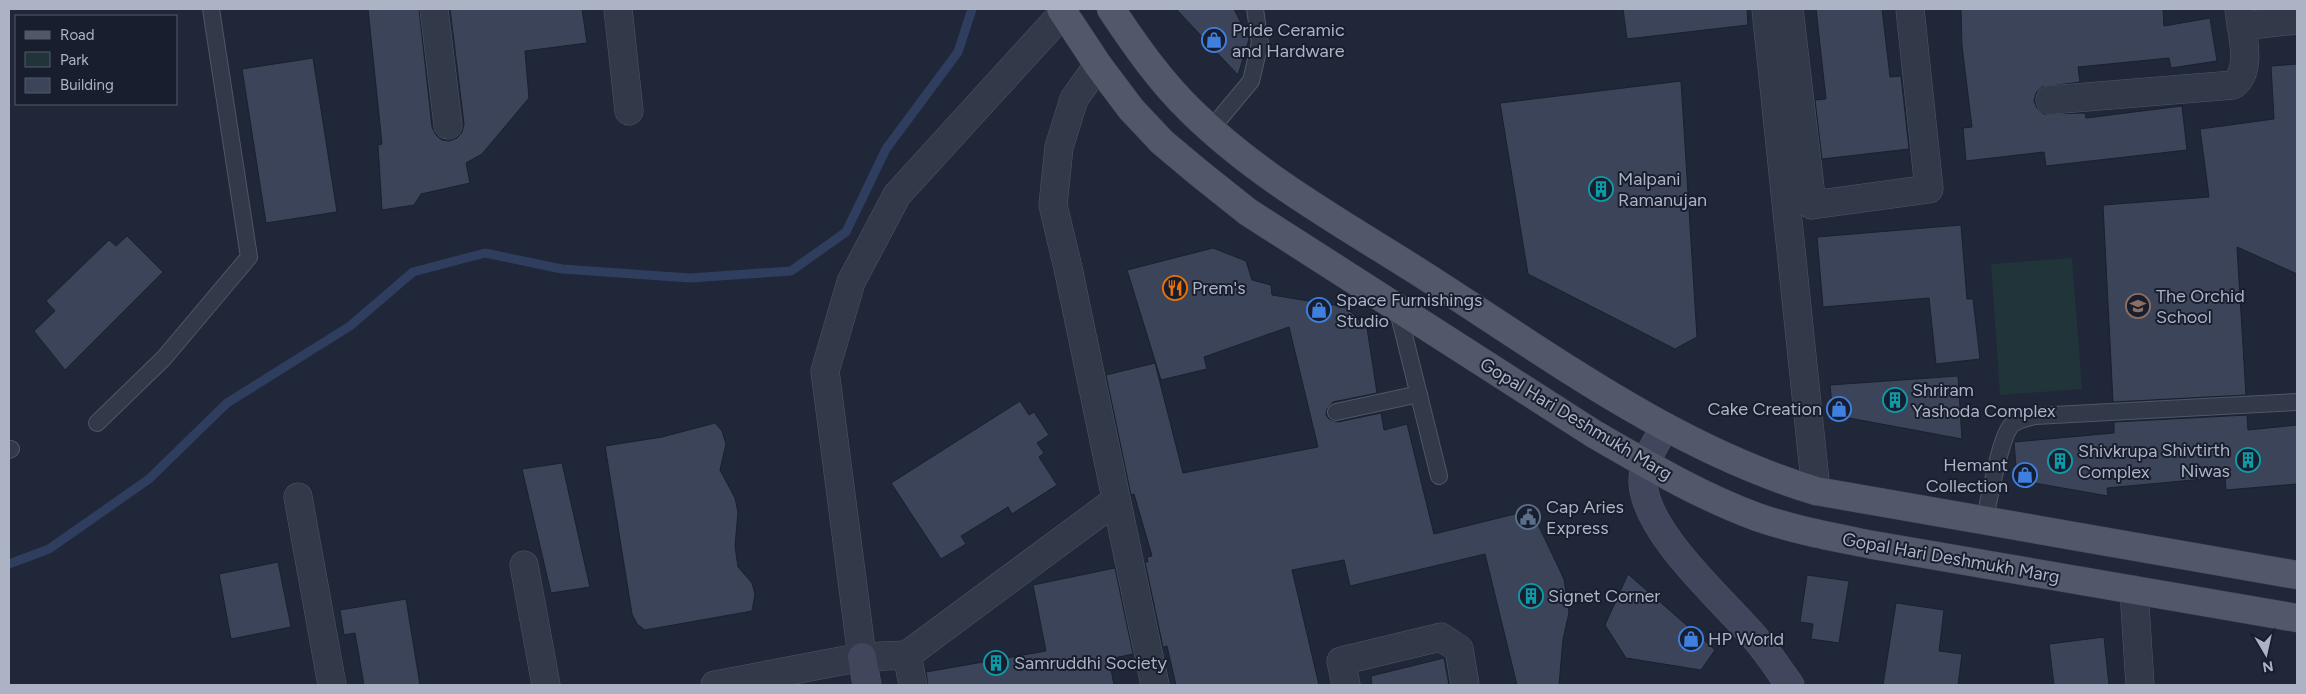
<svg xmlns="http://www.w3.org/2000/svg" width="2306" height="694" font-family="Figtree,sans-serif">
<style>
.green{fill:#213439}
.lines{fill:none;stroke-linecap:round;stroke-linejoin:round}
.stream{stroke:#2f3e5f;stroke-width:9}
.building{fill:#3b4458;stroke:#1a202f}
.lane-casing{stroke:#505666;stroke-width:18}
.street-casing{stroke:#505666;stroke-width:29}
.secondary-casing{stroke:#505666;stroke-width:29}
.primary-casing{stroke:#3c4252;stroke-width:29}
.lane{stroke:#323949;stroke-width:16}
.street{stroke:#323949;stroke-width:28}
.secondary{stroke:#40475c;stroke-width:28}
.primary{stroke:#505869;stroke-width:28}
.labels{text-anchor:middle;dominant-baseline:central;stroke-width:4;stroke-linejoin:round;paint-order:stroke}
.poi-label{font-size:18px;fill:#acb3c5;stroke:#181e2d;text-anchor:start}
.street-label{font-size:18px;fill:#acb3c5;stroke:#181e2d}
</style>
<rect width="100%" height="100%" fill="#1f2738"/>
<path class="green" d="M2072,258L2082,389L2000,395L1991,264Z"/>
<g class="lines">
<path class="stream" d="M9,564L49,549L149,479L227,403L350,326L413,272L485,253L562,269L690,278L791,271L846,232L886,149L958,52L972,9"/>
</g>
<path class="building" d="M368,9H419L432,127L436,135L442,140L449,141L457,138L462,132L464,124L450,9H582L587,43L525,51L529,98L482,154L466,163L470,183L421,194L414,205L382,210L378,145L382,144Z
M1176,9H1234L1249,39L1238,75Z
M1623,9H1747L1748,25L1627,39Z
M1816,9H1882L1890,77L1901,76L1909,149L1822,159L1815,100L1826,99Z
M1961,9H2163L2164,26L2210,18L2217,61L2171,68L2169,58L2078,67L2080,82L2042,87L2036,93L2034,101L2037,108L2044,114L2085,113L2086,118L2182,106L2187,150L2046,166L2044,152L1966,161L1963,128L1972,127L1962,46Z
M313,58L337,212L266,223L242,69Z
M2297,64V274L2237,247L2246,395L2113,402L2103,205L2209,197L2200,129L2274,119L2271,66Z
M1681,81L1697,337L1675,349L1528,274L1500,103Z
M1961,225L1967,299H1973L1980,359L1936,364L1929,298L1823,307L1817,237Z
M127,236L163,272L65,370L34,331L55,311L46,301L109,240L116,246Z
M1213,248L1246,261L1252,280L1271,285L1272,295L1346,307L1367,328L1377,393L1333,402L1327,409L1326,415L1329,419L1338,422L1381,413L1384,430L1407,424L1434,534L1531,510L1564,579L1569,613L1563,639L1559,685H1517L1485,554L1350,586L1344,560L1292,570L1319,685H1176L1167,646L1163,647L1145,562H1148L1147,557L1152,556L1134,494L1131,495L1106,375L1155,363L1183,473L1318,447L1289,327L1204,357L1207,369L1161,380L1127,270Z
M1958,376L1962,439L1833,415L1830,385Z
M1020,401L1029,415L1034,412L1049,435L1037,443L1044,453L1039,457L1057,485L1012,514L1008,507L961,536L966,544L941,559L891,483Z
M2247,415L2248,430L2297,425V484L2226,490L2225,477L2107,488L2108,496L2017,480L2014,442L2114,433V422Z
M715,423L722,431L726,444L720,470L735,498L738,512L735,546L738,567L752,583L755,594L752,611L645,630L637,624L632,614L605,446L662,437Z
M562,463L590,587L551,593L522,469Z
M278,562L291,627L231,639L219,574Z
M1115,568L1133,654L1109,659L1114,685H928L926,672L1046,651L1033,585Z
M1628,574L1715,650L1701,670L1626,658L1605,625Z
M1807,575L1849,581L1839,643L1811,639L1813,624L1800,622Z
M406,599L420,685H364L355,633L344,635L340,610Z
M1896,603L1944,610L1939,651L1962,654L1958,685H1883Z
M2104,637L2109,685H2054L2049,644Z
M1444,658L1449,685H1372L1371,676Z"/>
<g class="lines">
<defs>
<path id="lane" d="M1211,129L1251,81L1260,43L1255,9
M1397,307L1439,476
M1336,412L1419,394
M97,423L164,358L249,257L211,9
M9,450L11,449
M1984,522C1989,501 1999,442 2010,427C2015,420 2027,418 2035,416L2297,402"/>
<path id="street" d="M434,9L448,125
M618,9L629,111
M1766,9L1816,491
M1789,9L1812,205L1929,189L1910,9
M2241,26L2297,20
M1098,65L1074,99L1059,147L1053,205L1068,268L1155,685
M2050,100L2233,85C2254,70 2241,31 2239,9
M298,497L332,685
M524,565L546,685
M2134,590L2140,685
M907,655L913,685
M862,657L825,371L851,282L897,195L1063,13
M715,685L862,657L907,655L1115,501
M1346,685L1341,661L1441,637L1459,649L1465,685"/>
<path id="secondary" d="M1665,427C1655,445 1642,462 1643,483C1646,534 1723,600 1756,639C1768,653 1779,670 1790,685
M862,657L867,685"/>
<path id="primary" d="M1061,9L1098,65L1131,109L1162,142L1199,173L1248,212L1594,434C1646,464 1700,496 1757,517C1794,530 1834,537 1873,545L2297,618
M1111,9C1135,45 1160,81 1191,111C1259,178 1345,225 1425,276C1550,356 1673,448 1816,491L2297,575"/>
</defs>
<use href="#lane" class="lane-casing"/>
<use href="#street" class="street-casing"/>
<use href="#secondary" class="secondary-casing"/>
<use href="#primary" class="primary-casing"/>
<use href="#lane" class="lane"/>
<use href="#street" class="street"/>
<use href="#secondary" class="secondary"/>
<use href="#primary" class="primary"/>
</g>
<defs>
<symbol id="shop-ring" viewBox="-11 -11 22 22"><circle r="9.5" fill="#181e2d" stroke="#3f7fe0" stroke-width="1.5"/><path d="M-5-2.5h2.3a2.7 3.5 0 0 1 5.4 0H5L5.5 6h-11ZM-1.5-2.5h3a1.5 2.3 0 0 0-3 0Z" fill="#3f7fe0"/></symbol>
<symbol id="building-ring" viewBox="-11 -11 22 22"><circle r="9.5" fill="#181e2d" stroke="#0f9aa8" stroke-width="1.5"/><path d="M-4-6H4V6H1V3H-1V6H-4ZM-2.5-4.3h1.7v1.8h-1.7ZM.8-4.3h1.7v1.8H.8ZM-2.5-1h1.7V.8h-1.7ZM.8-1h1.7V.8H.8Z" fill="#0f9aa8"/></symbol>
<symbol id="restaurant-ring" viewBox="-11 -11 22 22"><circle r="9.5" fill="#181e2d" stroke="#e8710a" stroke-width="1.5"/><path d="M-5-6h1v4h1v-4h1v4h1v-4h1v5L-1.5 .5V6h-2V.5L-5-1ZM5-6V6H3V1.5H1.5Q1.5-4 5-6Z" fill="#e8710a"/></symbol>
<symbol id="school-ring" viewBox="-11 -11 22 22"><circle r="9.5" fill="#181e2d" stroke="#8d6e63" stroke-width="1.5"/><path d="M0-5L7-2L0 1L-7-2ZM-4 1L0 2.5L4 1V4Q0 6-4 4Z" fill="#8d6e63"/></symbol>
<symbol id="civic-ring" viewBox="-11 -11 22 22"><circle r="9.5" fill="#181e2d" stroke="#5c6f8a" stroke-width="1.5"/><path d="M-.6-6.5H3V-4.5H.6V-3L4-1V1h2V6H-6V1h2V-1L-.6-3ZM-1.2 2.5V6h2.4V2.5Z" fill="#5c6f8a"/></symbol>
</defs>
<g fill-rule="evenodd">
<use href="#shop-ring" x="1200" y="26" width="28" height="28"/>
<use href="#building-ring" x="1587" y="175" width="28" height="28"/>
<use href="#restaurant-ring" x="1161" y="274" width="28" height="28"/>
<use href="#school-ring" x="2124" y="292" width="28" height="28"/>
<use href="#shop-ring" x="1305" y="296" width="28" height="28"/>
<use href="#building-ring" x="1881" y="386" width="28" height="28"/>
<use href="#shop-ring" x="1825" y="395" width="28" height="28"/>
<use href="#building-ring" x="2234" y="446" width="28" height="28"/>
<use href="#building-ring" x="2046" y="447" width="28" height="28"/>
<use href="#shop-ring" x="2011" y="461" width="28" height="28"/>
<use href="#civic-ring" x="1514" y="503" width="28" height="28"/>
<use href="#building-ring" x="1517" y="582" width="28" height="28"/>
<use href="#shop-ring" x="1677" y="625" width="28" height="28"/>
<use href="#building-ring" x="982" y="649" width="28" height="28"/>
</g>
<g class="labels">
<g class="poi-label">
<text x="1232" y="30">Pride Ceramic<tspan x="1232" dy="21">and Hardware</tspan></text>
<text x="1618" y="179">Malpani<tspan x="1618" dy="21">Ramanujan</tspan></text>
<text x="1192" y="288">Prem's</text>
<text x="2156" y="296">The Orchid<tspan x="2156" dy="21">School</tspan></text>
<text x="1336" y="300">Space Furnishings<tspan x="1336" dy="21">Studio</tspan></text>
<text x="1912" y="390">Shriram<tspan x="1912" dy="21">Yashoda Complex</tspan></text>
<text x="1822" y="409" text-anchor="end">Cake Creation</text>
<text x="2230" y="450" text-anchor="end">Shivtirth<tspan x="2230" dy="21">Niwas</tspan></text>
<text x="2078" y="451">Shivkrupa<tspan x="2078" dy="21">Complex</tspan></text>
<text x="2008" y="465" text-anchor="end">Hemant<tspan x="2008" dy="21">Collection</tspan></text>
<text x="1546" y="507">Cap Aries<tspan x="1546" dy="21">Express</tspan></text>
<text x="1548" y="596">Signet Corner</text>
<text x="1708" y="639">HP World</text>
<text x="1014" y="663">Samruddhi Society</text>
</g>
<g class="street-label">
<text transform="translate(1576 419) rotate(31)">Gopal Hari Deshmukh Marg</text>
<text transform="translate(1951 558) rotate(10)">Gopal Hari Deshmukh Marg</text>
</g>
</g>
<rect width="2306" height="694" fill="none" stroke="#acb3c5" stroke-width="20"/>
<rect x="15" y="15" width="162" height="90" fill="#181e2d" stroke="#535a6a"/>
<rect x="25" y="31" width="25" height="8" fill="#505869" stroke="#535a6a"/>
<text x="60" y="40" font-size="15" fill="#acb3c5">Road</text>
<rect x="25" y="52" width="25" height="15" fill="#213439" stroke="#535a6a"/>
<text x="60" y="65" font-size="15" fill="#acb3c5">Park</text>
<rect x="25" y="78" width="25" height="15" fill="#3b4458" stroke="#535a6a"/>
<text x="60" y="90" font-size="15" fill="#acb3c5">Building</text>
<g transform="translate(2266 654) rotate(171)" stroke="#181e2d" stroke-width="4" paint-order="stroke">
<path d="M0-4L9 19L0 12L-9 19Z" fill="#acb3c5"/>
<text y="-8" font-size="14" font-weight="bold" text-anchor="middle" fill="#acb3c5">N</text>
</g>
</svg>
